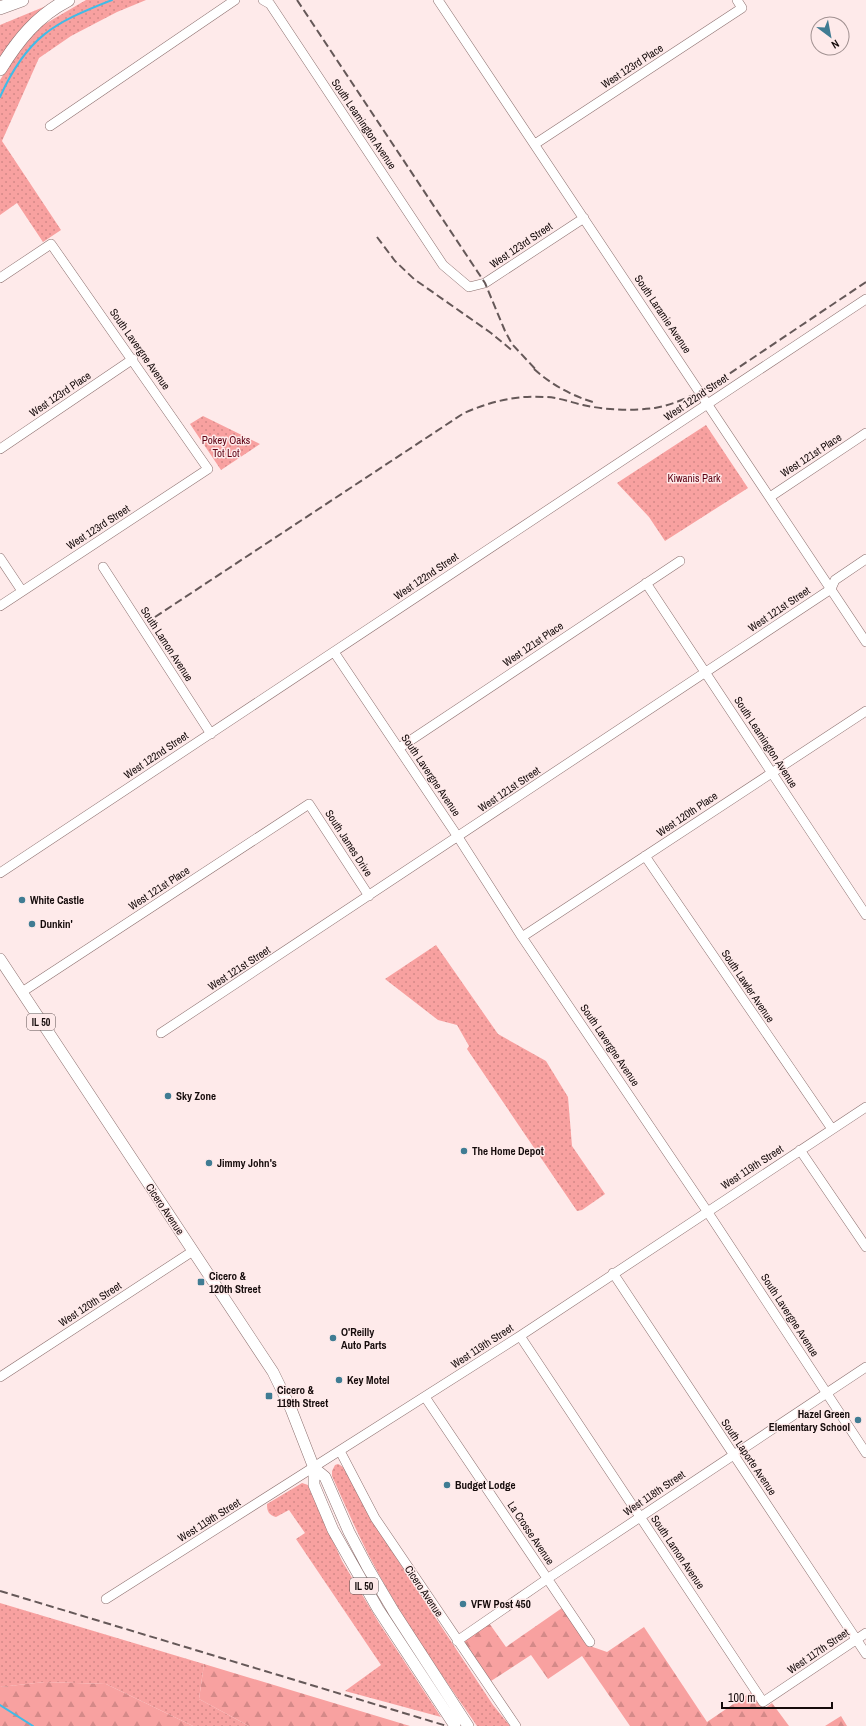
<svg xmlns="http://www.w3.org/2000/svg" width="866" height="1726" font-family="'Archivo Narrow',sans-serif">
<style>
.grass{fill:url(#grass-dots)}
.forest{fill:url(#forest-firs)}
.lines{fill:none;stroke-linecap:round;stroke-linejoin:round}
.stream{stroke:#40bbe7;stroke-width:2}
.minor-casing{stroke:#8c706f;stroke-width:10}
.major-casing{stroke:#8c706f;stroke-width:12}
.highway-casing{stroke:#8c706f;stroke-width:14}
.minor{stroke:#fff;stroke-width:9}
.major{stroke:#fff;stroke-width:11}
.highway{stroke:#fff;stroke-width:13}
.rail{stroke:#655858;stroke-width:2;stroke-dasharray:8 4;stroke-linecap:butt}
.poi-dot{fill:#407c93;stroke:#feeaea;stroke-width:1.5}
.labels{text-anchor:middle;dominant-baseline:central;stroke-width:3;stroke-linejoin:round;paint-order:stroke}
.shield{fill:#feeaea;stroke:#5b4e4e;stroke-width:1}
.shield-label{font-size:10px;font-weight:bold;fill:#150b0b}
.street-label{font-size:11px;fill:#150b0b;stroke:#feeaea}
.park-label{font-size:11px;fill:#5e0012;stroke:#feeaea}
.poi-label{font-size:11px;font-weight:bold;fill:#150b0b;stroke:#feeaea;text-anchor:start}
</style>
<defs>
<pattern id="grass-dots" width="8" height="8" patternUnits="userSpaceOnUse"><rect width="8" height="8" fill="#f8a1a0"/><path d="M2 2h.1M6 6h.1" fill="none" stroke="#d48988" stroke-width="1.8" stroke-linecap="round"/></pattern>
<pattern id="forest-firs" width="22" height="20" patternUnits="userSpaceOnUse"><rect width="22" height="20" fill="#f8a1a0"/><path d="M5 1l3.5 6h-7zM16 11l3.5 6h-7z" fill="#d48988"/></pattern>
</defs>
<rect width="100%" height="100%" fill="#feeaea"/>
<path class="grass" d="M86,0H146L117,12L71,36L39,58L2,141L61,230L43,242L17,203L0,215V80L11,63L38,28Z
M46,6V9L18,32L0,57V25Z
M203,416L260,444L221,470L190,424Z
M706,425L748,488L665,541L649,517L617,483Z
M436,945L498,1034L546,1061L568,1097L572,1146L605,1194L582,1210L577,1211L467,1049L469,1046L457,1025L438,1020L385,979Z
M338,1464C349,1467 360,1500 367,1512C408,1577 451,1641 493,1705L510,1726H477C439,1671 400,1616 369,1556C356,1530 344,1503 332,1476V1471L335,1465Z
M302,1483L308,1485L342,1561L379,1623L441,1717L345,1691L381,1665L296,1539L305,1533L289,1510L276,1517C269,1515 267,1512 267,1504Z
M0,1603L204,1664L199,1699L249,1726H193L106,1684L45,1682L0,1687Z"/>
<path class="forest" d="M562,1608L587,1645L607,1652L644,1627L707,1722L751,1692L758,1703L764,1709L772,1703L789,1726H630L582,1656L548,1679L531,1655L491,1681L463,1641L489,1623L506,1647Z
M204,1664L410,1726H249L199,1699Z
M45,1682L106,1684L193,1726H0V1687Z
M841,1716L847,1726H825Z"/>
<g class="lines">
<path class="stream" d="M0,97C27,37 53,23 112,0
M0,1705L33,1726"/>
<defs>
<path id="minor" d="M263,0L270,4L443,265L469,287L485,283L584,218
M438,0L866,642
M50,126L235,0
M535,144L742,8L737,0
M0,278L51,244L208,469L0,606
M0,449L133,359
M770,497L866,433
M0,558L22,591
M103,567L211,734
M646,583L866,915
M334,652L458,837L522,937L707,1211L866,1453
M399,748L680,561
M645,856L832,1129
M0,873L866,299
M522,937L866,711
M22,992L309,804L369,896
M161,1033L831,589L835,580L866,559
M800,1150L866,1247
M613,1273L866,1654
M520,1336L763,1702L866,1633
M0,1377L193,1251
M425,1397L590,1642
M340,1451L375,1518L516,1726
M106,1599L520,1336L866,1107
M457,1641L547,1579L866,1367"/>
<path id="major" d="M0,959L273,1372L291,1409L314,1468V1485L333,1530L378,1609L455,1726
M314,1468L325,1477L349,1532L368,1568L394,1612L468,1726"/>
<path id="highway" d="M0,8L22,0
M0,69C18,40 37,16 68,0"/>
</defs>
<use href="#minor" class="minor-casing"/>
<use href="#major" class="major-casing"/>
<use href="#highway" class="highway-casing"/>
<use href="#minor" class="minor"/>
<use href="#major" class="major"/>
<use href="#highway" class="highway"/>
<path class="rail" d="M297,0L485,283L505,331L512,344L538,372
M377,237L395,261L414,279L491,333L514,352
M534,369C552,385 572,396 596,403
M155,617L464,413C490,402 515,395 544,397C557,397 570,402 583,405C605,410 632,411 655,408C677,404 698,393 717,382L866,282
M0,1591L447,1726"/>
</g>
<g class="poi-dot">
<circle cx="22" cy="900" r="4"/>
<circle cx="32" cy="924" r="4"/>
<circle cx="168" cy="1096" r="4"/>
<circle cx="464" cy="1151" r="4"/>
<circle cx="209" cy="1163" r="4"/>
<rect x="197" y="1278" width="8" height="8" rx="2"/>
<circle cx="333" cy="1338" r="4"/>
<circle cx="339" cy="1380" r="4"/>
<rect x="265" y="1392" width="8" height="8" rx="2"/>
<circle cx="858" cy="1420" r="4"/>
<circle cx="447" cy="1485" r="4"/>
<circle cx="463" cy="1604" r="4"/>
</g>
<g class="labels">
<g class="shield">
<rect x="27" y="1014" width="28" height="16" rx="3"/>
<rect x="350" y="1578" width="28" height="16" rx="3"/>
</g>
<g class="shield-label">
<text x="41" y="1022">IL 50</text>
<text x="364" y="1586">IL 50</text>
</g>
<g class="street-label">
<text transform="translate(632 66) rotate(-33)">West 123rd Place</text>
<text transform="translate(364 124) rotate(56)">South Leamington Avenue</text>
<text transform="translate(521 245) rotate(-34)">West 123rd Street</text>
<text transform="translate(663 314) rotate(56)">South Laramie Avenue</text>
<text transform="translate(140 349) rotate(55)">South Lavergne Avenue</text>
<text transform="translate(60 394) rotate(-34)">West 123rd Place</text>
<text transform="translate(696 397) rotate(-34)">West 122nd Street</text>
<text transform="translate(811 455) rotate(-33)">West 121st Place</text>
<text transform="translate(98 527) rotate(-33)">West 123rd Street</text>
<text transform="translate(426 576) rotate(-34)">West 122nd Street</text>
<text transform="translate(779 609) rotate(-34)">West 121st Street</text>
<text transform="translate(167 644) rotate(57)">South Lamon Avenue</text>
<text transform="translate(533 644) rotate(-34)">West 121st Place</text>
<text transform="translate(766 742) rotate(57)">South Leamington Avenue</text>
<text transform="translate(156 755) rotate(-34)">West 122nd Street</text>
<text transform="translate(431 775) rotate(56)">South Lavergne Avenue</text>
<text transform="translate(509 789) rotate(-34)">West 121st Street</text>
<text transform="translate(687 814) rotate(-34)">West 120th Place</text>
<text transform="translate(349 843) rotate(57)">South James Drive</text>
<text transform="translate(159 888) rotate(-33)">West 121st Place</text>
<text transform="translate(239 968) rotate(-33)">West 121st Street</text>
<text transform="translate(748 986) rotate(56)">South Lawler Avenue</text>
<text transform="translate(610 1045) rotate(56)">South Lavergne Avenue</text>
<text transform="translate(752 1167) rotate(-33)">West 119th Street</text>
<text transform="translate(165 1209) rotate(56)">Cicero Avenue</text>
<text transform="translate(90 1304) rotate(-33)">West 120th Street</text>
<text transform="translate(790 1315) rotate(57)">South Lavergne Avenue</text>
<text transform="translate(482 1346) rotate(-33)">West 119th Street</text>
<text transform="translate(749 1457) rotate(56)">South Laporte Avenue</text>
<text transform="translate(654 1493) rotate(-34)">West 118th Street</text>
<text transform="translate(209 1520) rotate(-32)">West 119th Street</text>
<text transform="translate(531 1533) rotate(56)">La Crosse Avenue</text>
<text transform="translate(678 1552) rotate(56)">South Lamon Avenue</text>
<text transform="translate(424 1591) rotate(56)">Cicero Avenue</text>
<text transform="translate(818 1651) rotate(-34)">West 117th Street</text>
</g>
<g class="park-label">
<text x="226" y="440">Pokey Oaks<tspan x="226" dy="13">Tot Lot</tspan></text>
<text x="694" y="478">Kiwanis Park</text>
</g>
<g class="poi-label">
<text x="30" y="900">White Castle</text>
<text x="40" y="924">Dunkin'</text>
<text x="176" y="1096">Sky Zone</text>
<text x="472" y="1151">The Home Depot</text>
<text x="217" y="1163">Jimmy John's</text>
<text x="209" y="1276">Cicero &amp;<tspan x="209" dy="13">120th Street</tspan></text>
<text x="341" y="1332">O'Reilly<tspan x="341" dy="13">Auto Parts</tspan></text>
<text x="347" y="1380">Key Motel</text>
<text x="277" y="1390">Cicero &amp;<tspan x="277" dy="13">119th Street</tspan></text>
<text x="850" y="1414" text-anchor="end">Hazel Green<tspan x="850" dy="13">Elementary School</tspan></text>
<text x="455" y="1485">Budget Lodge</text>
<text x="471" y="1604">VFW Post 450</text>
</g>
</g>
<g transform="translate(830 36) rotate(148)"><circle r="19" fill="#feeaea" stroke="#a19191"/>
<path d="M0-3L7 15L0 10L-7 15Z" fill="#407c93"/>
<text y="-6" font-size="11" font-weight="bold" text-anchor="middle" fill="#150b0b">N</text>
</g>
<path d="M722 1702v6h110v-6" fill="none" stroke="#150b0b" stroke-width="2"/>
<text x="728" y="1702" font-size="12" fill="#150b0b" stroke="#feeaea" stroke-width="3" paint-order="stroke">100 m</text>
</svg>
